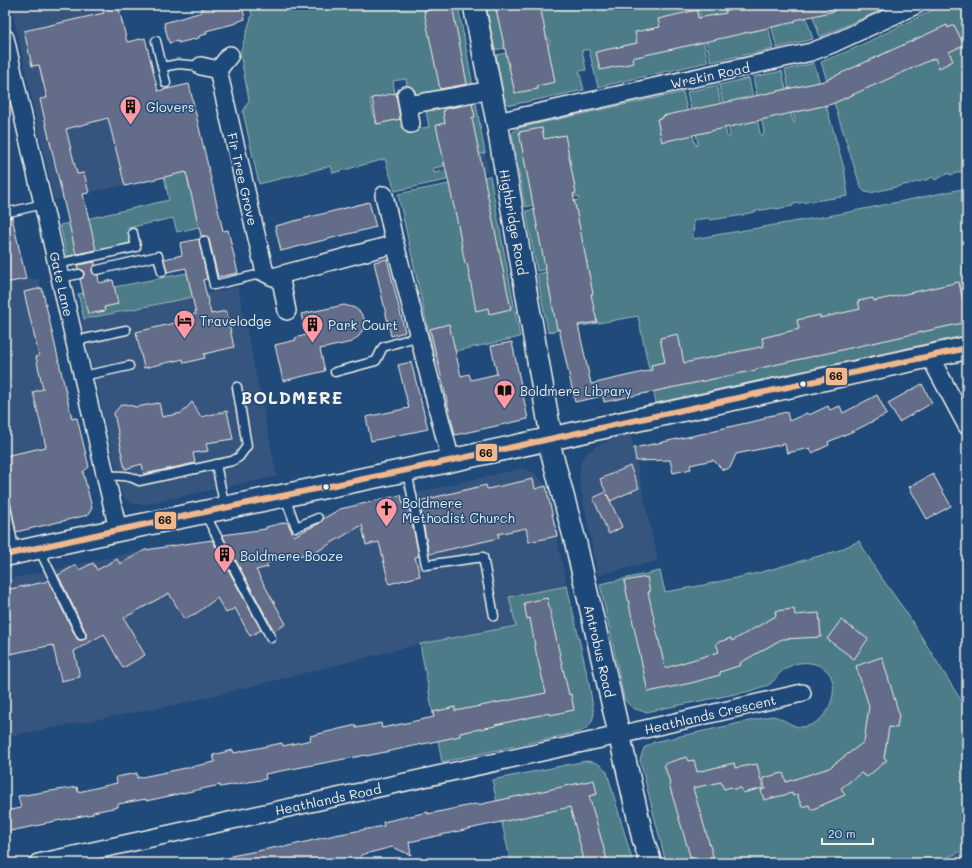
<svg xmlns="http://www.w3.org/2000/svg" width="972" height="868" font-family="Mali,sans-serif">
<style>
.built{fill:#34547e}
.green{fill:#4b7c88;stroke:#a0b6b8}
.building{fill:#646c88;stroke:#f4f1e8}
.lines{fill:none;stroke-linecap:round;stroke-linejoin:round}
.service-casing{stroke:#f4f1e8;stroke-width:11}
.minor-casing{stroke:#f4f1e8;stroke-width:20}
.tertiary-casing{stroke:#f4f1e8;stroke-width:24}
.secondary-casing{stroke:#f4f1e8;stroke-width:25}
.service{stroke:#1f4a7a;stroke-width:8}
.minor{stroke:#1f4a7a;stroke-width:17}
.tertiary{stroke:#1f4a7a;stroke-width:21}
.secondary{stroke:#1f4a7a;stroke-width:22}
.bus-1-casing{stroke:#1f4a7a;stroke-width:9}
.bus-1{stroke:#f1b78d;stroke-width:6}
.bus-dot{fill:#f4f1e8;stroke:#1f4a7a;stroke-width:1.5}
.labels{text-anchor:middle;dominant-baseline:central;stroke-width:3;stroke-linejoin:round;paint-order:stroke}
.street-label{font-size:13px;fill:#f4f1e8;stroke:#1f4a7a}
.poi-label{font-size:13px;fill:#f4f1e8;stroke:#1f4a7a;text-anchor:start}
.district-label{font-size:17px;font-weight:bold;letter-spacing:1px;fill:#f4f1e8;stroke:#1f4a7a}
.line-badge{stroke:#1f4a7a;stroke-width:1.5}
.pale-badge-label{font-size:11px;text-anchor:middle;font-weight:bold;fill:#111}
</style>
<rect width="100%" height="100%" fill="#1f4a7a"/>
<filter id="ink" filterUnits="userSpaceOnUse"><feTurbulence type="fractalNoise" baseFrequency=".025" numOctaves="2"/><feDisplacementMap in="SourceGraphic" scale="8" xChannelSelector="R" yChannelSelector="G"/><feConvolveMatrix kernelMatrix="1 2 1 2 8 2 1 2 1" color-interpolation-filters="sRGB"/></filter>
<g filter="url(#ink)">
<path class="built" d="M11,5H118L135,79L163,177L54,200Z
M485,153L489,171L451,179L434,173L433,168L444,166L443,162Z
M5,183L26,278L39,279L47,308L70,408L77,418L89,467L83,472L92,509L88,515L5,534Z
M238,287L277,476L145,504H133L128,501L125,499L122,494L81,320Z
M630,432L658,561L598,575L580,485L579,473L581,461L586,454L596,446Z
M523,468L535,473L546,486L567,586L509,597L516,626L420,644L185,703L5,737V580L145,550L211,541L220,535L251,531Z
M967,850V863H936Z"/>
<path class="green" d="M249,5H458L473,87L415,99L408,92L406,79L393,81L395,94L370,99L376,124L401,119L403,131L429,127L426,111L432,104L475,98L485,153L443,162L444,166L433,168L434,173L450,170L451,179L395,191L385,159L333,173L331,166L259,184L243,112L249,100L240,53L252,15Z
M486,5H764L773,49L711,62L699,10L697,9V10L708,62L598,87L589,50H582L586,70L579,71L584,90L511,105L507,104L504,97L496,55L548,46L550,42L548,37H546V40L495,50Z
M802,5L813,39L777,48L771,25Z
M809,5H887L888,7L820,37Z
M943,5H967V170L950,175L949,173L935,180L933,177L926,180L870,193L865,192L861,188L821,62L853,49Z
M814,63L844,168L848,196L793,204V206L776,209L775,208L755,211V212L744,214V215L710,220L709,218L694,220L693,239L839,214L967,188V335L656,403L638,316L548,332L537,274L585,264L588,262L586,261L537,271L526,211L578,200L579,198L577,196L525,207L512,134L513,132L518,128L683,92L695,144L696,146L698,143L687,92L717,85L727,136L729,138L730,135L719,85L749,78L760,133L762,136L764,132L753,77L782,71L793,122L794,123L795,121L785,70Z
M168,89L199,227L177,232L173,218L128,228L131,243L67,256L60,225L169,200L158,146L148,94Z
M490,176L520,337L434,356L398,194Z
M187,273L193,297L84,319L78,294Z
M859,541L878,573L906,612L967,710V849L934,863H666L640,760L644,748L654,742L772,716C782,717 790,726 800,727C824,727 838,699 832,679C828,666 812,661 799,663C793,664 784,669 780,673C777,676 774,681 770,684C767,686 762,687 759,688C747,693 733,694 720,697C695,702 670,707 646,712C634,709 630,708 624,698L600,584L660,571L665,592L704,585L758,573L837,551Z
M567,586L589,683L594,714L592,721L587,728L580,732L442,762L420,644L516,626L509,597Z
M586,761C596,762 601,764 607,772L633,863H511L492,780Z"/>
<path class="building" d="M102,5H118L127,42L145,38L158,91L189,84L223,231L228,230L238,273L218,277L209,239L206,236H201L186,172L125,186L108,118L66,129L77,174L84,173L89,193L83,194L96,250L76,254L40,99L47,98L39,65L32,66L24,31L104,13Z
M216,5H242L245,19L237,22V23L206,31L207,34L199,36V38L178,43V41L169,43L164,23L202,12L201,9Z
M432,5H452L467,84L440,89L424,11L433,9Z
M495,5H540L555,82L537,86L538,89L515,93Z
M725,5H834L835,11L795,20V22L632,58L634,63L600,70L596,52L637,43L635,32L660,27L658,19L697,10L698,18L726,13Z
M947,25L948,28L954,25L964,45L949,52L953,61L939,68L935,58L832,104L662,142L657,119L663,118V116L824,81Z
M396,93L400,119L377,124L372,98Z
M472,104L475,117L472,118L511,309L489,314L488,308L476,311L467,263L465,264L458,225L436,125L445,123L443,111H445L444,109Z
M542,128L544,139L565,135L568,151L576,193L573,194L593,294H591L597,322L578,325L591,384L652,370L651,365L665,362L660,338L678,334L684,363L760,347L764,346L762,338L799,329L797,320L820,315V318L860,309L858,301L873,298L874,301L959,282L963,302L967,301V322L756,369V370L604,402L603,396L575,402L559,329H557L519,132Z
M369,202L376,227L281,251L275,226Z
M12,217L26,279L5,283V218Z
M199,239L207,279L203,280L211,314L226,311L234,347L204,354L205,358L184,363L183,359L144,368L136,332L175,323V319L196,314L186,268L167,272L164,259L182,255L180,243Z
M387,259L405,332L391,336L374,262Z
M95,262V265L92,269L93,273L98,275L99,283L113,280L118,304L104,307L105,311L88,314L80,279L83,278L84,273L83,270L78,269L77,265Z
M42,288L72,419L77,418L89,467L83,472L92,508L88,515L16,532L10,501L9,498L5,497V456L46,447L33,392L43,389L36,357L39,356L24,292Z
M344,305L355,308L360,312L365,320L363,329L359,336L352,342L320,349L325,371L283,381L275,345L296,340L295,338L306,335L301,314Z
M449,324L461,376L469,374L471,380L497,374L491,346L512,342L528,419L455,435L430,329Z
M411,362L428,429L371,441L366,417L409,408L398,365Z
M922,384L932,403L899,422L888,403Z
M877,395L887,414L858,429L828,442L829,445L812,453L810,448L787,453L785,444L736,454L730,468L723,470L713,460L690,465L691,469L673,473L670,460L636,461L634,448L711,432V431L764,419V417L787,412L789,421L807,413L809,415L828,406L830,410L840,406L843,413Z
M192,402L201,417L227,411L233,439L206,443L208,451L193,453L195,463L144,474L142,464L125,469L120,447H121L114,413L121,405L125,404L136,407L159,403L162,417L182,413Z
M630,466L639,488L610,501L607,494L622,527L609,534L593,498L606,492L600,479Z
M933,474L951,506L927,519L909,487Z
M533,479L535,489L546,486L557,536L529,542L526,528L498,534L499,538L429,554L419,501L486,485L487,489Z
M401,495L403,504L408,503L419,556L415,557L420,576L389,584L379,542L366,545L362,525L316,552L266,563L268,567L256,570L286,624L274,631L222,535L266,529V527L287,522L294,536L320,523L323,519L340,509Z
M212,540L261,630L250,636L235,608L226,613L217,598L197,613L184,619L169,593L124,618L145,655L123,668L104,634L74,651L80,677L61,681L53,645L5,655V590L45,582L48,580L76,637L78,640H83L86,638V633L58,575L76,565L79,570L93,563L97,570L117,559L120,564L145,550Z
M647,577L650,592H648L665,668L719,652L716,643L731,638L732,641L776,616L775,611L794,609L795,615L819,613L821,637L782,639L740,663L741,665L720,672V675L691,683L648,692L624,581Z
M547,598L569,695L571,694L574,710L550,715V713L495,725V726L460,733V736L386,752L366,756V755L265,774L266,779L220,787V785L146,801V799L118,804V807L93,812V814L45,823V824L5,832V811L21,808L18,796L77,787L78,792L117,783L116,777L137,773V778L215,762L213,755L233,750L234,753L282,743L283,746L311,740L310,736L356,725V728L381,723L382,728L434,717L433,712L455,707V711L546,693L536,652L530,618L527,619L524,603Z
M841,620L868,639L854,659L827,639Z
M882,657L899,714L897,728L889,727L884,758L887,760L867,777L861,773L841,788L845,795L811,810L809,805L802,807L797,794L793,796L792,793L764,800L761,790L765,789L763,778L783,773L786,782L829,768L864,742L869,706L856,666Z
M686,757L688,761L694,760L697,772L734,763L735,768L757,764L763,788L743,793L741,788L733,789L731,787L724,789L721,782L693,788L715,863H692L669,784L670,783L664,764Z
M594,780L597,794L589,796L608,863H585L570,807L409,842L411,855L392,847L361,855L362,861L354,863H232L231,856L283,846L284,847L335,835L384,826L383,822L428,812V814L476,804L477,805Z"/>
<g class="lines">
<defs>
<path id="service" d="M156,41L166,83
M162,67L178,64L201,66
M5,213L43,204
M204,241L214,285L265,273
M57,264L136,247L133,233
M97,270L158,256L162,272
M61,278L79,274
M75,341L126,330
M335,372L376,361L383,347L419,336
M83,376L129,366
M216,464L225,508
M407,471L426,565L483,557L494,616
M106,476C118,476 129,474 139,481L232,461L239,457L247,446L237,387
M285,497L296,527L318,518
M5,502L15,553
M205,514L271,638
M39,549L81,635"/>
<path id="minor" d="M5,38L118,530
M201,66L218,70L230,55
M218,70L265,273L273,277L280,275L395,244
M406,95L411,124
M408,105L491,90
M497,122L811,52L832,44L916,5
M384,195L395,244L451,461
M280,275L287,311
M930,357L967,426
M38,863L619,735L802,693"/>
<path id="tertiary" d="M474,5L497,122L548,419L550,429V447L576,544L643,839L651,863"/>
<path id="secondary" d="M5,555L118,530L407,470L967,348"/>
</defs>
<use href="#service" class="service-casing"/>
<use href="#minor" class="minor-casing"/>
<use href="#tertiary" class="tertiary-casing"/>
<use href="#secondary" class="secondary-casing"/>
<use href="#service" class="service"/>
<use href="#minor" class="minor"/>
<use href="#tertiary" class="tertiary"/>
<use href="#secondary" class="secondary"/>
<defs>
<path id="bus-1" d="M5,555L118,530L407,470L967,348"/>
</defs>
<use href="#bus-1" class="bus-1-casing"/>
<use href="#bus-1" class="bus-1"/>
</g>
</g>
<defs>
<symbol id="building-pin" viewBox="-11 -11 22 30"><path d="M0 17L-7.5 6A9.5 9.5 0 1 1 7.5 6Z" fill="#ff9aa2" stroke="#1f4a7a"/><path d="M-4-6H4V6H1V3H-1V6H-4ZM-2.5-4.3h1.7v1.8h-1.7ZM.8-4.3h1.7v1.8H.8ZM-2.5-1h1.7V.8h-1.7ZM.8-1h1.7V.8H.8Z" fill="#111"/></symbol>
<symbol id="hotel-pin" viewBox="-11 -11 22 30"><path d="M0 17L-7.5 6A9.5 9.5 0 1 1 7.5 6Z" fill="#ff9aa2" stroke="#1f4a7a"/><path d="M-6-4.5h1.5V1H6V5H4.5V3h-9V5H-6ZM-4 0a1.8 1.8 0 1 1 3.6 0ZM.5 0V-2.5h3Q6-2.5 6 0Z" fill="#111"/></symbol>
<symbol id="library-pin" viewBox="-11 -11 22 30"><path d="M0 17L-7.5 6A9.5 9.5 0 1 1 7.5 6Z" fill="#ff9aa2" stroke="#1f4a7a"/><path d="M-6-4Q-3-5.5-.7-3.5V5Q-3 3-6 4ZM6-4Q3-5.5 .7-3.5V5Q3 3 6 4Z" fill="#111"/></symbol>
<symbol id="church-pin" viewBox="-11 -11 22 30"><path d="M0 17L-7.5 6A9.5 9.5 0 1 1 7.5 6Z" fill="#ff9aa2" stroke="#1f4a7a"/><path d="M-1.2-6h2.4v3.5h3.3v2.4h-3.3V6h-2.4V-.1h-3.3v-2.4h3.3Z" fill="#111"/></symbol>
</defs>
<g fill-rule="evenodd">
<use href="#building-pin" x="118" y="94" width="25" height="34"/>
<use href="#hotel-pin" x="172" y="308" width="25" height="34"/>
<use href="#building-pin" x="300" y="312" width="25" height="34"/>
<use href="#library-pin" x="492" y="378" width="25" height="34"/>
<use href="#church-pin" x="374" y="496" width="25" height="34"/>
<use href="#building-pin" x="212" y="542" width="25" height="34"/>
</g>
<g class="bus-dot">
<circle cx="803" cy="384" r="3.5"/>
<circle cx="326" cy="487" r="3.5"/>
</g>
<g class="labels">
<g class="street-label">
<text transform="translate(710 75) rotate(-12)">Wrekin Road</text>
<text transform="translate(243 179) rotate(77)">Fir Tree Grove</text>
<text transform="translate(514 222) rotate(80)">Highbridge Road</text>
<text transform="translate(62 284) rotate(77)">Gate Lane</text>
<text transform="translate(600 651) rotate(77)">Antrobus Road</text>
<text transform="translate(710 714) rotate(-13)">Heathlands Crescent</text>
<text transform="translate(328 799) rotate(-12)">Heathlands Road</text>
</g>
<g class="poi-label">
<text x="146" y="106">Glovers</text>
<text x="200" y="320">Travelodge</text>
<text x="328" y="324">Park Court</text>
<text x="520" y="390">Boldmere Library</text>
<text x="402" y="502">Boldmere<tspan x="402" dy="15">Methodist Church</tspan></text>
<text x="240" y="555">Boldmere Booze</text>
</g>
<g class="district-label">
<text x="292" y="397">BOLDMERE</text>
</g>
</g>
<g class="line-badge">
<rect x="825" y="367" width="23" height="19" rx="4" fill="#f1b78d"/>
<rect x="475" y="443" width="23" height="19" rx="4" fill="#f1b78d"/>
<rect x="154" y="511" width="23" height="19" rx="4" fill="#f1b78d"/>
</g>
<g class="pale-badge-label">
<text x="836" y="380">66</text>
<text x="486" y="457">66</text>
<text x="165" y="524">66</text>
</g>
<rect width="972" height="868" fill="none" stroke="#1f4a7a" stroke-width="20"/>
<rect x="10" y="10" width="952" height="848" fill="none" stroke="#f4f1e8" stroke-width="1.5" filter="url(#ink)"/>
<path d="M822 838v6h51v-6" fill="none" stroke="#f4f1e8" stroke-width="2"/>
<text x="828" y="838" font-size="12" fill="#f4f1e8" stroke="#1f4a7a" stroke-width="3" paint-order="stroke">20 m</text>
</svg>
